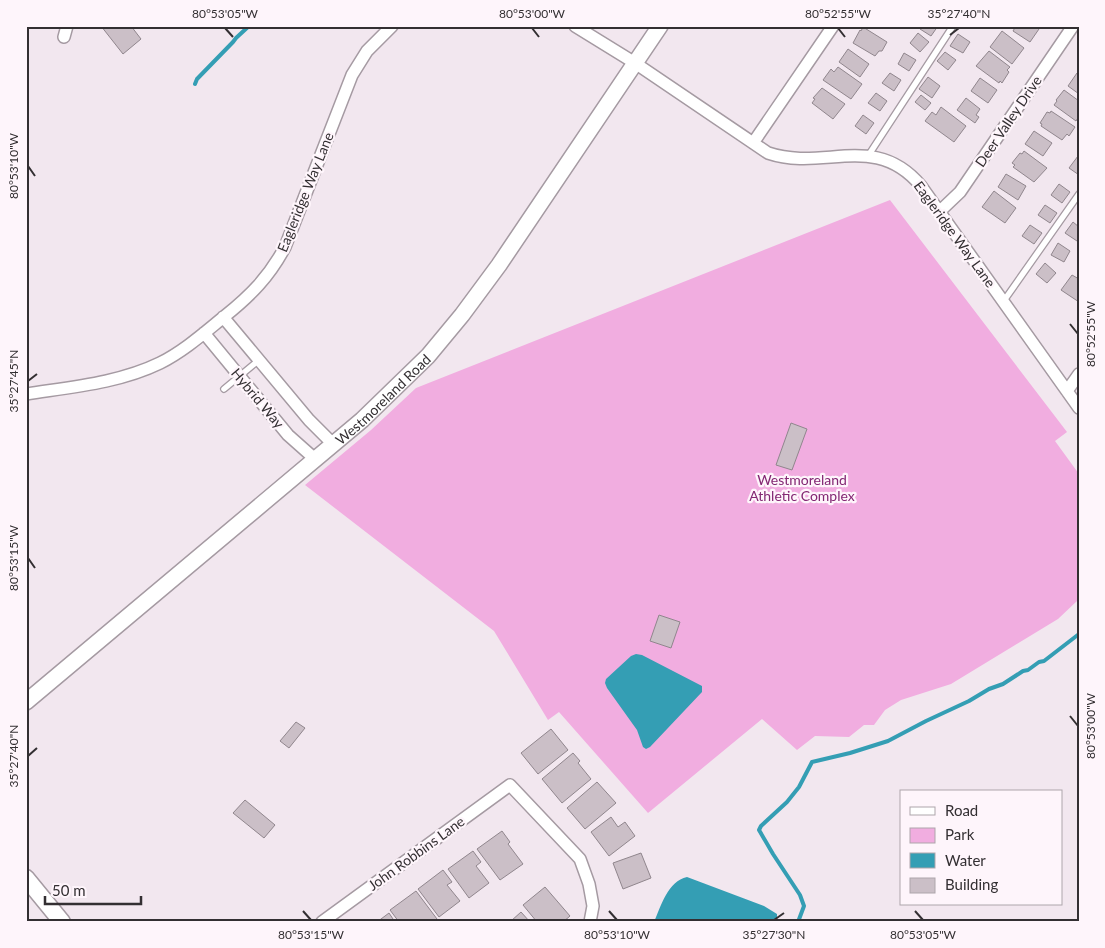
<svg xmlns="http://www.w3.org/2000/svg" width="1105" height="948" font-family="Lato,sans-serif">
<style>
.green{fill:#f1ade0}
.water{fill:#349eb4}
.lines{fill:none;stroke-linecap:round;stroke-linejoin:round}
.stream{stroke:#349eb4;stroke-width:4}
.building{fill:#cbbfc7;stroke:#90868d}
.service-casing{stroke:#a59aa2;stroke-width:8}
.minor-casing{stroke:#a59aa2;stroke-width:14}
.tertiary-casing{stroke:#a59aa2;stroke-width:18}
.secondary-casing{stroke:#a59aa2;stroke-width:19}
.service{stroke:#fff;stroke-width:5.5}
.minor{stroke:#fff;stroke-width:11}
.tertiary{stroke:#fff;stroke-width:15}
.secondary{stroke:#fff;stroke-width:16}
.ticks{fill:none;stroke:#332f32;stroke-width:2}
.labels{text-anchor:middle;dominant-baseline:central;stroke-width:4.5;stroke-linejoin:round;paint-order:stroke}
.street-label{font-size:14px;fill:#332f32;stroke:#fef5fb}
.park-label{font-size:14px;fill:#832773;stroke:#fef5fb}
.neatline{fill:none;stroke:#332f32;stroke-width:2}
.ticks-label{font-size:12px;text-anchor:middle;fill:#332f32}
</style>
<rect width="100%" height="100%" fill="#f2e7ef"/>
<path class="green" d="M890,200L1067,432L1055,441L1079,474V601H1077L1058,619L951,684L901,700L885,710L874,725H864L849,737L815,736L797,750L762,719L648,813L559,712L548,720L494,631L305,485L371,430L416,388Z"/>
<path class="water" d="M636,654L642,655L702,686V692L650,747L646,749L643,747L637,730L607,688L605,683L606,679L631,656Z
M687,877L764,906L777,914V922H654C661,906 668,881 687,877Z"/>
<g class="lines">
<path class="stream" d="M195,84L197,79L233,42L236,38L249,26
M798,922L804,906L800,895L773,854L759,830L761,826L787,802L799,787L812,762L850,753L888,741L926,721L969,701L989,689L1003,684L1023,671L1028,670L1039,662L1044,661L1079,634"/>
</g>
<path class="building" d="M101,26H131L141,39L123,54Z
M921,26H938L931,36L920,29Z
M1016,26H1035L1039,29L1030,42L1013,31Z
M863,27L887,42L882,51H879L875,56L853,43L860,30L861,31Z
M1002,31L1024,48L1012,64L990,47Z
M918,33L929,42L920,52L910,43Z
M958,34L970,42L963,53L950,46Z
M848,49L869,64L860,77L839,62Z
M989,51L1010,67L1007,70L1009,72L1002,83L1000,81L999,83L976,66Z
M945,52L956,60L948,70L937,61Z
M904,53L916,60L909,71L898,64Z
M838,67L862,84L851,99L823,80L831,69L834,72Z
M890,73L901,80L894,91L882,83Z
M1077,73L1079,74V94L1068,86Z
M928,77L940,86L932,98L919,89Z
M980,78L997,90L988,103L971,91Z
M822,88L845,104L833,119L812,103L815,99L813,98Z
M1064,90L1079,101V116L1076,121L1054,105L1057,101L1056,100Z
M876,93L887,101L880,111L868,103Z
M921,95L931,103L925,110L915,102Z
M966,98L980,109L976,115L979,117L975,123L957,110Z
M941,107L966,126L954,142L925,121L932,112L936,115Z
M1051,111L1075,127L1069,136L1067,134L1062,140L1041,126L1042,124L1040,123L1047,112L1050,113Z
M863,115L874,123L866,134L855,126Z
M1034,131L1052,143L1043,156L1025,144Z
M1024,151L1047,168L1034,182L1013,167L1015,165L1012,163L1020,153L1022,154Z
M1078,156L1079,157V175L1069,168Z
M1006,174L1026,186L1018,200L998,187Z
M1059,184L1070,192L1062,203L1051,195Z
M994,191L1016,208L1005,223L982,207Z
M1045,205L1057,213L1050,223L1038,215Z
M1073,222L1079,227V239L1077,241L1065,233Z
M1030,225L1042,233L1034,244L1022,236Z
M1058,243L1070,251L1064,262L1051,255Z
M1045,263L1056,273L1047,283L1036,274Z
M1072,275L1079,279V302L1061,290Z
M791,423L807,429L792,470L776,465Z
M659,615L680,622L671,648L650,641Z
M296,722L305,728L289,748L280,741Z
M551,729L568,750L538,774L521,753Z
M573,753L580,761L578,763L591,779L562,803L542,779Z
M597,782L616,803L585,829L567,808Z
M245,800L275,825L264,838L233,813Z
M611,817L618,827L625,822L635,836L609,856L591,832Z
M502,831L510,842L508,844L523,864L500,880L477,849Z
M473,851L481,862L476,866L489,883L469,898L448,869Z
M641,853L651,878L623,889L613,863Z
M443,870L452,882L447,885L460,901L439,917L418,889Z
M545,887L570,916L563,922H537L523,905Z
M416,891L437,919L433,922H399L390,910Z
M521,912L530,922L511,921Z
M389,913L395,922H377Z"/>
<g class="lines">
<defs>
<path id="service" d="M868,156L953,26
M1003,302L1079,194
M224,389L259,360"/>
<path id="minor" d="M575,26L635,63L768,153C824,172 875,131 921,186L1079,408
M64,37L67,26
M753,143L833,26
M939,212L960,192L1073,26
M223,317L309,420L333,444
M204,333L288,435L315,459
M1067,391L1079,374
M26,394C71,387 119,383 160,363C184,351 204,333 225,316C251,295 269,277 285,247L352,75L367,51L392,26
M322,922L510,785L580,859L589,884L593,906L590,922"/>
<g id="tertiary">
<path id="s1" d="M26,702L362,420L428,356L462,315L499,265L660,26"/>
</g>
<path id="secondary" d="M26,878L62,922"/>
</defs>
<use href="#service" class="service-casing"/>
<use href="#minor" class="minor-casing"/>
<use href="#tertiary" class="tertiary-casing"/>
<use href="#secondary" class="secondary-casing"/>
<use href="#service" class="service"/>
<use href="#minor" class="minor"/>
<use href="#tertiary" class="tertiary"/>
<use href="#secondary" class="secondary"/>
</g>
<path class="ticks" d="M225,28L233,37M532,28L539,37M838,28L845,37M950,35L959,28M28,166L35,176M1070,324L1078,334M28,381L37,374M28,558L35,568M1070,716L1078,726M28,756L37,748M303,911L311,920M609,911L617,920M915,911L923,920M774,920L784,913"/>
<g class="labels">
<g class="street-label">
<text transform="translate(1008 121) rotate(-56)">Deer Valley Drive</text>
<text transform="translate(305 192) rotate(-68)">Eagleridge Way Lane</text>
<text transform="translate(955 234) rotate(54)">Eagleridge Way Lane</text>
<text transform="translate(258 398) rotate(50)">Hybrid Way</text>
<text stroke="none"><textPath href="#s1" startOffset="468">Westmoreland Road</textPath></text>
<text transform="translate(416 853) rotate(-36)">John Robbins Lane</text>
</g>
<g class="park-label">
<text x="802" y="479">Westmoreland<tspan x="802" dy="16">Athletic Complex</tspan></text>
</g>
</g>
<rect width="1105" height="948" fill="none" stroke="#fef5fb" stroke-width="55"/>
<rect x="900" y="790" width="162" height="115" fill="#fef5fb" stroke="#ada6ab"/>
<rect x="910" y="807" width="25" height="8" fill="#ffffff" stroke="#ada6ab"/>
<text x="945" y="816" font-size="15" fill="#332f32">Road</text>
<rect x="910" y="828" width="25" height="15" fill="#f1ade0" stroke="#ada6ab"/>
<text x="945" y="840" font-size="15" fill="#332f32">Park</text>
<rect x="910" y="853" width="25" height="15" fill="#349eb4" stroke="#ada6ab"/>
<text x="945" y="866" font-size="15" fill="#332f32">Water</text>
<rect x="910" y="878" width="25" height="15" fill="#cbbfc7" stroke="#ada6ab"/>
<text x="945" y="890" font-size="15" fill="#332f32">Building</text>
<path d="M45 896v8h96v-8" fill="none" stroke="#332f32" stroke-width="2.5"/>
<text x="52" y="896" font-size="15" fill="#332f32" stroke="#fef5fb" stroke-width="4" paint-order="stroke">50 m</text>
<rect x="28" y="28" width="1050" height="892" class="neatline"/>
<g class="ticks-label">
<text x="225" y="18">80°53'05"W</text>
<text x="532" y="18">80°53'00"W</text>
<text x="838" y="18">80°52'55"W</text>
<text x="959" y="18">35°27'40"N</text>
<text transform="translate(14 166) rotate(-90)" y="4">80°53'10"W</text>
<text transform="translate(1091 334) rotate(-90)" y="4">80°52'55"W</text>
<text transform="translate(14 381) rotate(-90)" y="4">35°27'45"N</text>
<text transform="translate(14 558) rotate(-90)" y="4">80°53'15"W</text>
<text transform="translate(1091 726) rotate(-90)" y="4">80°53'00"W</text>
<text transform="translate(14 756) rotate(-90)" y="4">35°27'40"N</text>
<text x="311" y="939">80°53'15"W</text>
<text x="617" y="939">80°53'10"W</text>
<text x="774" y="939">35°27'30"N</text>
<text x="923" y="939">80°53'05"W</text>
</g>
</svg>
